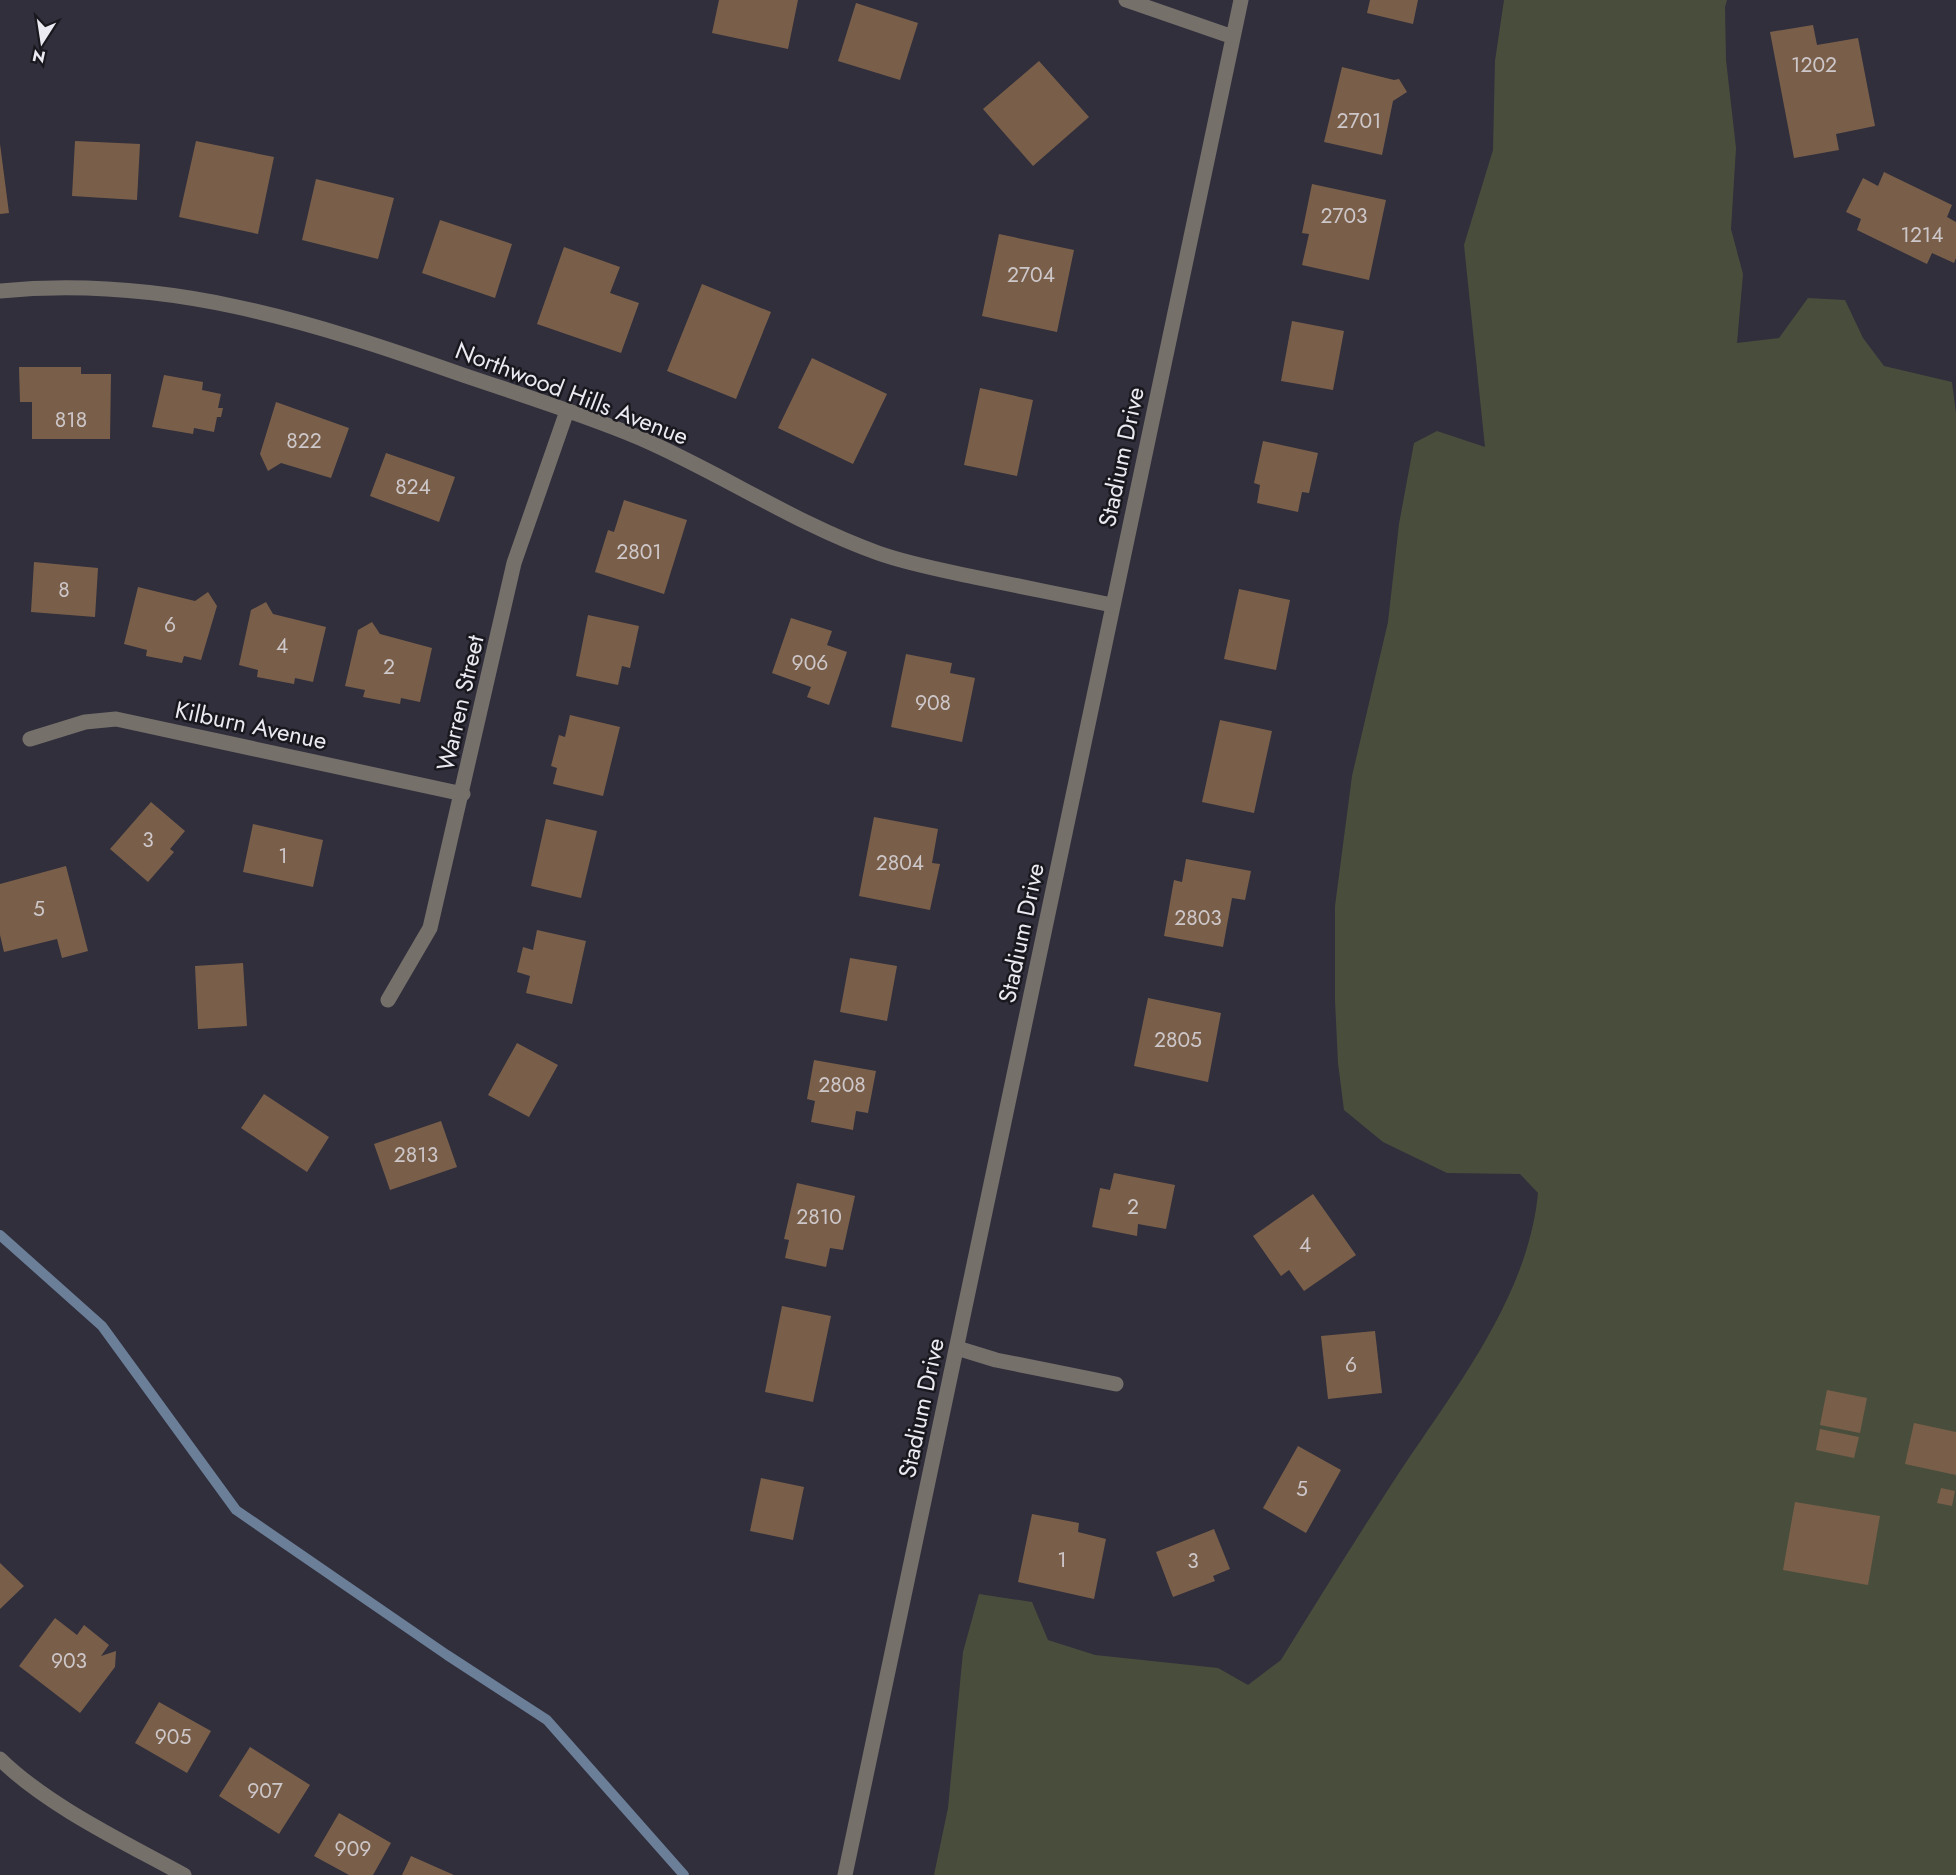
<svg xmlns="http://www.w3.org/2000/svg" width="1956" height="1875" font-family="Jost,sans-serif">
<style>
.green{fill:#494e3c}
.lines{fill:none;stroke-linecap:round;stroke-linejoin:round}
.stream{stroke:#6c7f99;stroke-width:10}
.building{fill:#795f4a}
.minor{stroke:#76706b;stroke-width:15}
.labels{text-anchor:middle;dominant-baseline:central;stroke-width:5;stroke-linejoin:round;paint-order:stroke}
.number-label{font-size:21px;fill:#cec7c9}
.street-label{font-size:24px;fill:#ebeaf3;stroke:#19181e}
</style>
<rect width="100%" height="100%" fill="#312f3c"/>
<path class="green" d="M1504,0H1727L1725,7L1726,60L1736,148L1731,229L1743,274L1737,343L1779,338L1808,298L1845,300L1863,338L1884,366L1952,382L1956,413V1875H934L948,1808L963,1652L979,1594L1032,1602L1048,1640L1095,1655L1218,1668L1248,1685L1281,1660C1318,1600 1356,1539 1395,1479C1452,1392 1528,1299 1538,1193L1520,1174L1447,1173L1383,1142L1344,1110L1338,1063L1335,1000V906L1352,776L1388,622L1399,524L1414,443L1437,431L1485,447L1464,245L1493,150L1495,61Z"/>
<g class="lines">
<path class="stream" d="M0,1235L102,1326L236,1510L447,1655L547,1720L684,1875"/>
</g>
<path class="building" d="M719,0H798L788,49L712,33Z
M1370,0H1418L1413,24L1367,13Z
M856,3L918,23L900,80L838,61Z
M1813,25L1817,45L1858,38L1875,126L1836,134L1839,150L1794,158L1770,32Z
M1039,61L1089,117L1033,166L983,109Z
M1342,67L1394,80L1399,79L1407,92L1393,101L1382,155L1324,142Z
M75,141L140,144L137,200L72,196Z
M196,141L274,157L258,234L179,217Z
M0,144L9,213L0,214Z
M1884,172L1952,205L1947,217L1956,222V258L1954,263L1932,253L1927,264L1857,230L1861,219L1846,212L1863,178L1878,186Z
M316,179L394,198L378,259L302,240Z
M1312,184L1386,200L1369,280L1302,265L1309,234L1302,233Z
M440,220L512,244L495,298L422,273Z
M999,234L1074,250L1057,332L982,316Z
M564,247L620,267L610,293L639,303L621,353L537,324Z
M702,284L771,312L736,399L667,371Z
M1292,321L1344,331L1333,390L1281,381Z
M812,358L887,394L853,464L778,428Z
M19,367H81V374H111L110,439H32V402H20Z
M164,375L203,382L202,390L221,394L218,408H223L221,417H217L214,432L194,428L193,434L152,427Z
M980,388L1033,400L1017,476L964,465Z
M276,402L349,428L331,478L281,463L268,471L260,454Z
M1263,441L1318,453L1309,493L1302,492L1298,512L1257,503L1260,485L1254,483Z
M386,453L455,477L439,522L370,496Z
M624,500L687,520L664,594L595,572L608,530L614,532Z
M34,562L98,568L95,617L31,612Z
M138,587L195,601L208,592L217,606L201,660L184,656L182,663L146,656L147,650L124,644Z
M1239,589L1290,600L1276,670L1224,659Z
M266,602L273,614L326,627L313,682L295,678L294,684L257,677L258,670L239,665L251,610Z
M588,615L639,626L630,668L622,666L618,685L576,676Z
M791,618L832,631L827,645L847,652L829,705L807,697L811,687L772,673Z
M372,622L380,634L432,648L420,702L401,698L400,704L363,697L365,690L345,686L358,630Z
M906,654L952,663L950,673L975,678L962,742L891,727Z
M570,715L620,727L603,796L553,784L557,768L551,766L559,735L565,737Z
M1220,720L1272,731L1254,813L1202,802Z
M151,802L185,831L170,849L174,852L148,882L110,849Z
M874,817L938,829L932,863L940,864L930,910L859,896Z
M546,819L597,831L581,898L531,886Z
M253,824L323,840L313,887L243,872Z
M1186,859L1251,871L1245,900L1232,898L1223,947L1164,936L1174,880L1182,882Z
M66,866L88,951L62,958L57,939L4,952L0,935V884Z
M537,930L586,941L572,1004L526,993L530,976L517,972L523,947L533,950Z
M850,958L897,966L887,1021L840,1012Z
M243,963L247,1026L198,1029L195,966Z
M1148,998L1221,1013L1208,1082L1134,1066Z
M517,1043L558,1065L529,1117L488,1095Z
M814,1060L876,1071L868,1113L856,1111L853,1130L811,1122L815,1101L807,1099Z
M264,1094L329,1137L307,1172L241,1128Z
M441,1121L457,1167L390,1190L374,1144Z
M1114,1173L1175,1185L1166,1229L1138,1224L1137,1236L1092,1227L1100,1188L1110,1190Z
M797,1183L855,1196L843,1250L830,1248L826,1267L785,1258L789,1240L784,1239Z
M1313,1194L1356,1255L1304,1291L1289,1270L1281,1276L1253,1236Z
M782,1306L831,1316L813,1402L765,1392Z
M1375,1331L1382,1393L1328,1399L1321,1336Z
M1827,1390L1867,1398L1860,1433L1820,1425Z
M1914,1423L1956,1432V1475L1905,1464Z
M1820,1429L1859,1437L1854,1458L1816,1450Z
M1298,1446L1341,1470L1306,1533L1263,1508Z
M761,1478L804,1487L793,1540L750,1531Z
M1941,1488L1955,1491L1952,1506L1937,1503Z
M1795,1502L1880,1516L1868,1585L1783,1570Z
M1032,1514L1079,1523L1078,1532L1106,1539L1094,1599L1018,1582Z
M1214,1529L1230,1569L1213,1576L1215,1581L1173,1597L1156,1552Z
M0,1563L24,1586L0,1609Z
M55,1618L77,1635L84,1625L109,1645L101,1656L116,1651L115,1667L80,1713L19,1666Z
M159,1702L211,1731L187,1773L135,1743Z
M250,1747L310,1785L279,1834L219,1796Z
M339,1813L391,1843L373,1875H349L314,1856Z
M411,1856L454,1875H402Z"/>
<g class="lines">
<path class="minor" d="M1126,0L1233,37
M0,291C165,275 310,321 463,375C522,395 583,414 640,438C721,473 794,523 878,553C909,564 942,570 974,577C1020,586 1066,596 1112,605
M30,739L85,722L116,719L463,794
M388,1000L430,928L514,563L567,411
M957,1348L996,1360L1116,1384
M0,1759C48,1806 124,1842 184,1875
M845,1875L1241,0"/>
</g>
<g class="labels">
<g class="number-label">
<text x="1814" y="65">1202</text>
<text x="1359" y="121">2701</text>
<text x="1344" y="216">2703</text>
<text x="1922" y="235">1214</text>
<text x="1031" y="275">2704</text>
<text x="71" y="420">818</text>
<text x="304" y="441">822</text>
<text x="413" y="487">824</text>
<text x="639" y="552">2801</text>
<text x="64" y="590">8</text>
<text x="170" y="625">6</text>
<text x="282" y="646">4</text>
<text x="810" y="663">906</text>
<text x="389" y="667">2</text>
<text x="933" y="703">908</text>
<text x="148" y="840">3</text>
<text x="283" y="856">1</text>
<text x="900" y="863">2804</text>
<text x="39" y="909">5</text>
<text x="1198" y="918">2803</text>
<text x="1178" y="1040">2805</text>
<text x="842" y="1085">2808</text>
<text x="416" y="1155">2813</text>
<text x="1133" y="1207">2</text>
<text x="819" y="1217">2810</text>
<text x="1305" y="1245">4</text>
<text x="1351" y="1365">6</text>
<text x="1302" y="1489">5</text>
<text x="1062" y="1560">1</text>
<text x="1193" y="1561">3</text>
<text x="69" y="1661">903</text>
<text x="173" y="1737">905</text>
<text x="265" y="1791">907</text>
<text x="353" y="1849">909</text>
</g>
<g class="street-label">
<text transform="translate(572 393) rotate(21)">Northwood Hills Avenue</text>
<text transform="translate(1121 457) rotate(-78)">Stadium Drive</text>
<text transform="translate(460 703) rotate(-77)">Warren Street</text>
<text transform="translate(251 725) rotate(12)">Kilburn Avenue</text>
<text transform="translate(1021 933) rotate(-78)">Stadium Drive</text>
<text transform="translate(921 1408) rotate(-78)">Stadium Drive</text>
</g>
</g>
<g transform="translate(42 42) rotate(192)" stroke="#19181e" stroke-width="4.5" paint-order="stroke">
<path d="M0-4.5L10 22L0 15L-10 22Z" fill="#ebeaf3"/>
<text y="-9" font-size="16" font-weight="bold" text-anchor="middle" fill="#ebeaf3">N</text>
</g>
</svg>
